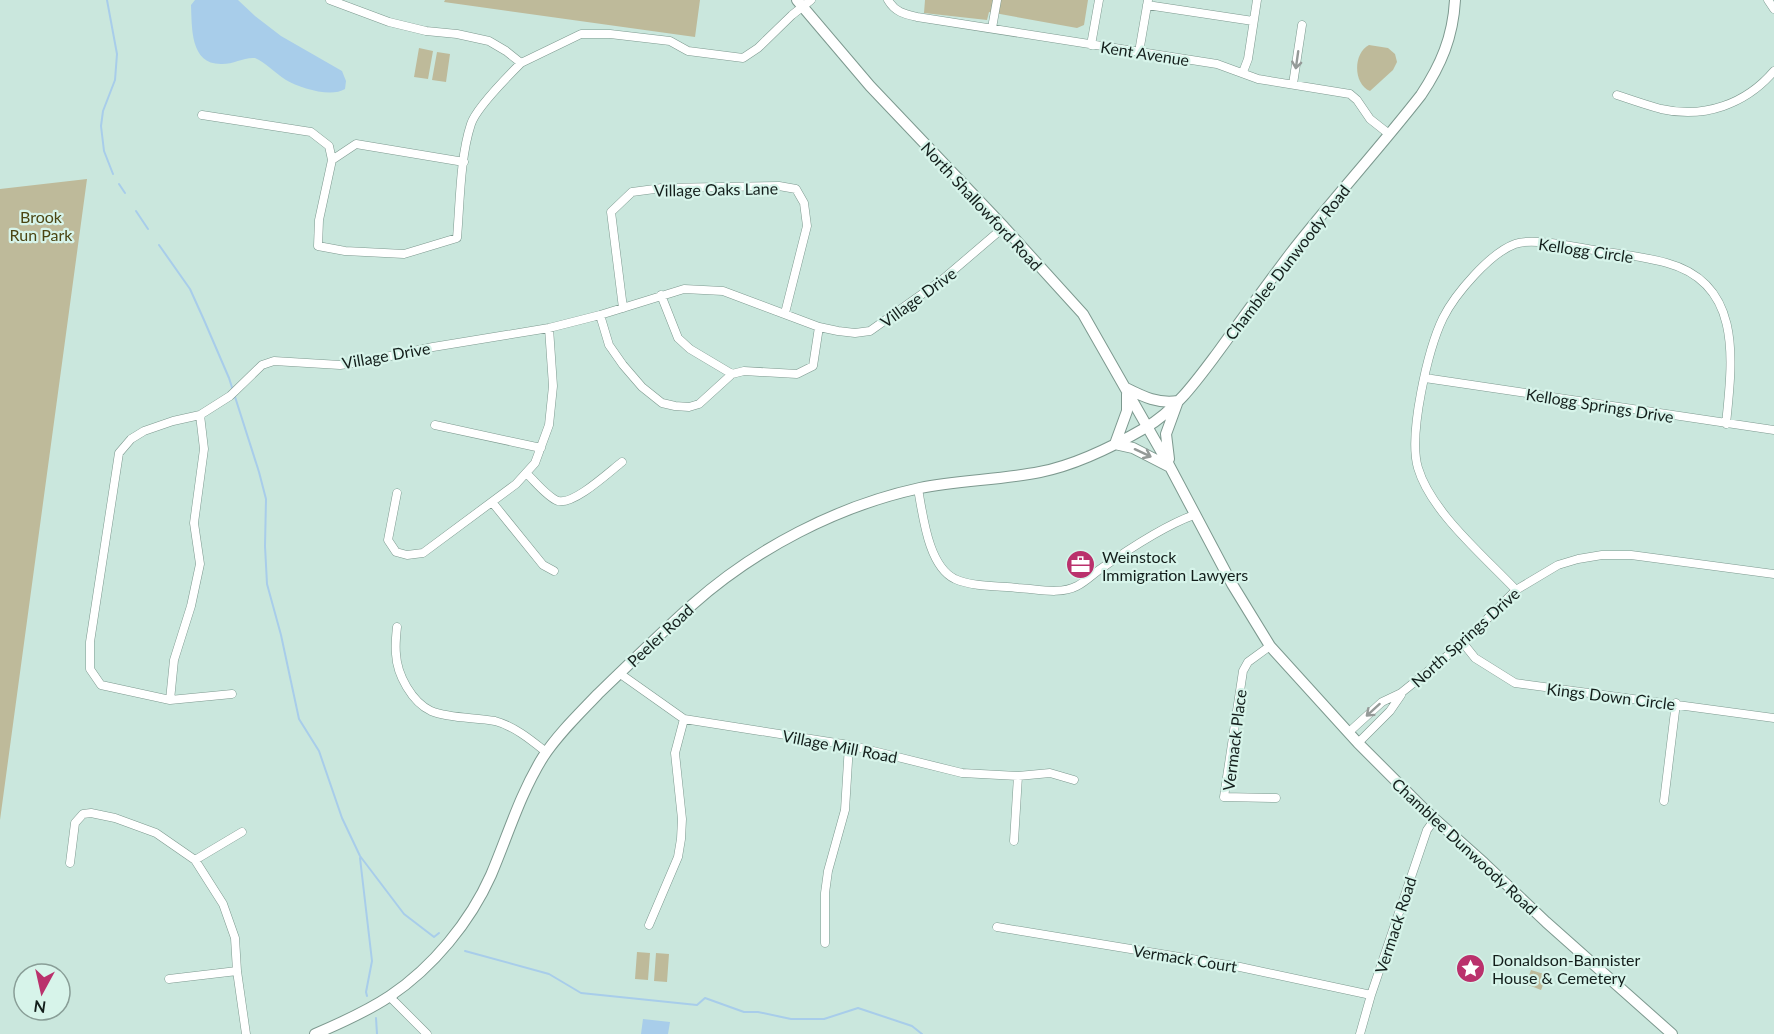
<svg xmlns="http://www.w3.org/2000/svg" width="1774" height="1034" font-family="Lato,sans-serif">
<style>
.green{fill:#beba9a}
.water{fill:#a8cdea}
.lines{fill:none;stroke-linecap:round;stroke-linejoin:round}
.stream{stroke:#a8cdea;stroke-width:2}
.street-casing{stroke:#7d998f;stroke-width:9}
.secondary-casing{stroke:#7d998f;stroke-width:12}
.street{stroke:#fff;stroke-width:8}
.secondary{stroke:#fff;stroke-width:10}
.oneway{stroke:#959a98}
.labels{text-anchor:middle;dominant-baseline:central;stroke-width:4.5;stroke-linejoin:round;paint-order:stroke}
.street-label{font-size:16px;fill:#131e1b;stroke:#d7f4ea}
.park-label{font-size:16px;fill:#4b4513;stroke:#d7f4ea}
.poi-label{font-size:16px;fill:#131e1b;stroke:#d7f4ea;text-anchor:start}
</style>
<rect width="100%" height="100%" fill="#cae7dd"/>
<path class="green" d="M445,0H700L695,37L444,2Z
M925,0H1088L1084,25L1077,28L989,12L987,20L924,13Z
M1369,45L1388,48L1395,54L1397,62L1393,70L1370,91C1353,84 1353,53 1369,45Z
M419,48L433,51L428,79L414,77Z
M437,52L450,54L446,82L432,80Z
M87,179L0,820V189Z
M637,952L650,953L648,980L635,979Z
M656,953L669,954L667,982L654,981Z
M1531,970L1547,975L1541,990L1526,984Z"/>
<path class="water" d="M195,0H238L255,16L281,36L342,71L346,81L345,89C331,98 300,88 286,80C275,73 266,63 255,58C244,57 234,64 222,64C190,65 192,28 191,5Z
M643,1019L670,1022L668,1034H641Z"/>
<g class="lines">
<path class="stream" d="M107,0L117,54L115,80L103,111L101,126L104,151L113,174
M119,184L125,193
M136,211L148,229
M159,245L190,289L204,320L229,378L259,472L266,499L265,546L267,584L281,635L299,719L319,751L342,818L360,856L404,914L434,937L439,933
M360,858L372,961L366,992L367,996
M465,951L549,974L581,993L697,1005L705,998L744,1012H758L791,1019H824L858,1008L912,1026L922,1034
M376,1018L377,1034"/>
<defs>
<path id="street" d="M330,0L389,22L426,31L457,34L489,41L506,51L521,63L581,34H610L670,41L688,51L743,58L758,48L792,15L811,0
M888,0C895,12 904,14 917,17L1217,64L1258,79L1350,94L1357,100L1370,119L1389,134
M1768,0L1774,9
M1147,5L1253,21
M992,28L997,0
M1091,45L1099,0
M1139,52L1148,0
M1243,72L1248,59L1257,0
M1293,84L1302,25
M1617,95C1632,100 1646,105 1661,109C1704,119 1746,104 1774,71
M202,115L311,132L329,146L332,160L356,144L464,162
M332,160L319,220L318,246L345,251L404,254L457,238C460,203 460,157 471,124C476,108 508,76 521,63
M661,295L678,338L690,349L732,374
M623,308L611,212L632,192L662,188L779,186L796,189L804,203L807,226L785,313
M600,315L609,345L623,365L642,387L662,403L675,406L689,407L699,404L732,374L744,371L797,374L813,366L819,327
M1425,378L1774,430
M435,425L541,448
M526,473C535,481 547,497 558,501C574,505 609,472 622,462
M918,489C923,515 928,566 955,579C973,587 999,586 1018,588C1037,589 1060,595 1077,586C1085,582 1092,575 1099,570C1126,551 1163,526 1194,515
M397,493L388,540L396,552L407,555L423,553L516,484L535,463L549,425L553,386L549,328
M492,502L543,565L554,571
M1516,590C1484,556 1431,512 1418,468C1408,435 1428,349 1443,318C1455,294 1490,253 1515,244C1533,237 1579,248 1600,251C1622,254 1645,257 1667,263C1744,284 1732,363 1726,424
M397,627C396,636 395,645 396,654C397,675 412,702 431,711C451,719 475,717 495,721C514,726 531,740 546,752
M1463,643L1475,658L1515,683L1774,718
M1270,646L1248,662L1243,671L1224,797L1276,798
M619,673L684,719L849,745L962,773L1018,776L1050,773L1074,780
M232,694L170,700L101,685L90,669V642L119,453L131,439L144,431L173,421L200,415L230,396L262,365L274,361L340,365L362,362L433,347L549,328L600,315L684,289L723,291L819,327L838,331L855,333L870,331L942,280L1004,227
M170,700L174,660L191,606L200,564L194,523L204,449L200,415
M1349,732L1382,702L1401,693L1463,643L1516,590L1558,565L1578,559L1602,555H1631L1774,574
M1358,743L1390,711L1401,695
M1664,801L1676,703
M1014,841L1018,776
M195,860L242,832
M70,863L75,823L83,814L91,813L115,818L156,833L195,860L223,904L235,938L237,971L246,1034
M649,925L678,857L681,839L682,819L675,753L684,719
M997,927L1240,967L1371,995
M825,943V893L828,871L845,810L849,745
M169,979L237,971
M392,995L393,1000L427,1034
M1360,1034L1371,995L1427,830L1435,819"/>
<path id="secondary" d="M797,0L870,86L1004,227L1083,314L1169,465L1232,584L1270,646L1358,743L1428,813L1484,863L1546,922L1672,1034
M1126,388C1144,397 1158,404 1178,401L1166,434L1169,459
M1115,444L1133,448L1170,467
M1115,444L1127,411V394
M315,1034C341,1023 366,1012 390,996C433,967 470,922 491,875C508,835 520,794 543,757C558,734 579,714 598,694C629,664 660,634 692,605C755,549 837,506 920,488C959,480 1000,480 1040,472C1076,465 1114,446 1145,428C1176,410 1197,380 1218,352C1242,319 1266,286 1290,254C1332,200 1379,149 1421,95C1441,65 1453,37 1455,0"/>
</defs>
<use href="#street" class="street-casing"/>
<use href="#secondary" class="secondary-casing"/>
<use href="#street" class="street"/>
<use href="#secondary" class="secondary"/>
</g>
<defs><path id="oneway-shaft" d="M-6 0H5M1.5-3L5.5 0L1.5 3" fill="none" stroke-width="1.6" stroke-linecap="round" stroke-linejoin="round" transform="scale(1.5)"/></defs>
<g class="oneway">
<use href="#oneway-shaft" transform="translate(1297 60) rotate(98)"/>
<use href="#oneway-shaft" transform="translate(1143 453) rotate(25)"/>
<use href="#oneway-shaft" transform="translate(1373 710) rotate(138)"/>
</g>
<defs>
<symbol id="office-disc" viewBox="-11 -11 22 22"><circle r="9.5" fill="#ba316c" stroke="#d7f4ea"/><path d="M-6-3h4V-5.5h4V-3h4V5H-6ZM-1-4.5V-3h2v-1.5ZM-6 0V1H6V0Z" fill="#fff"/></symbol>
<symbol id="sight-disc" viewBox="-11 -11 22 22"><circle r="9.5" fill="#ba316c" stroke="#d7f4ea"/><path d="M0-6L1.8-2.2L6-1.7L2.9 1.2L3.7 5.4L0 3.3L-3.7 5.4L-2.9 1.2L-6-1.7L-1.8-2.2Z" fill="#fff"/></symbol>
</defs>
<g fill-rule="evenodd">
<use href="#office-disc" x="1064" y="548" width="33" height="33"/>
<use href="#sight-disc" x="1454" y="952" width="33" height="33"/>
</g>
<g class="labels">
<g class="street-label">
<text transform="translate(1145 53) rotate(9)">Kent Avenue</text>
<text transform="translate(716 189) rotate(-1)">Village Oaks Lane</text>
<text transform="translate(982 206) rotate(47)">North Shallowford Road</text>
<text transform="translate(1586 250) rotate(8)">Kellogg Circle</text>
<text transform="translate(1287 262) rotate(-52)">Chamblee Dunwoody Road</text>
<text transform="translate(918 297) rotate(-36)">Village Drive</text>
<text transform="translate(386 355) rotate(-10)">Village Drive</text>
<text transform="translate(1600 405) rotate(9)">Kellogg Springs Drive</text>
<text transform="translate(660 635) rotate(-43)">Peeler Road</text>
<text transform="translate(1465 637) rotate(-42)">North Springs Drive</text>
<text transform="translate(1611 696) rotate(7)">Kings Down Circle</text>
<text transform="translate(1234 740) rotate(-83)">Vermack Place</text>
<text transform="translate(840 746) rotate(11)">Village Mill Road</text>
<text transform="translate(1465 846) rotate(43)">Chamblee Dunwoody Road</text>
<text transform="translate(1395 925) rotate(-72)">Vermack Road</text>
<text transform="translate(1185 958) rotate(9)">Vermack Court</text>
</g>
<g class="park-label">
<text x="41" y="216">Brook<tspan x="41" dy="18">Run Park</tspan></text>
</g>
<g class="poi-label">
<text x="1102" y="556">Weinstock<tspan x="1102" dy="18">Immigration Lawyers</tspan></text>
<text x="1492" y="959">Donaldson-Bannister<tspan x="1492" dy="18">House &amp; Cemetery</tspan></text>
</g>
</g>
<g transform="translate(42 992) rotate(188)"><circle r="28" fill="#d7f4ea" stroke="#899e97" stroke-width="1.5"/>
<path d="M0-4.5L10 22L0 15L-10 22Z" fill="#ba316c"/>
<text y="-9" font-size="16" font-weight="bold" text-anchor="middle" fill="#131e1b">N</text>
</g>
</svg>
